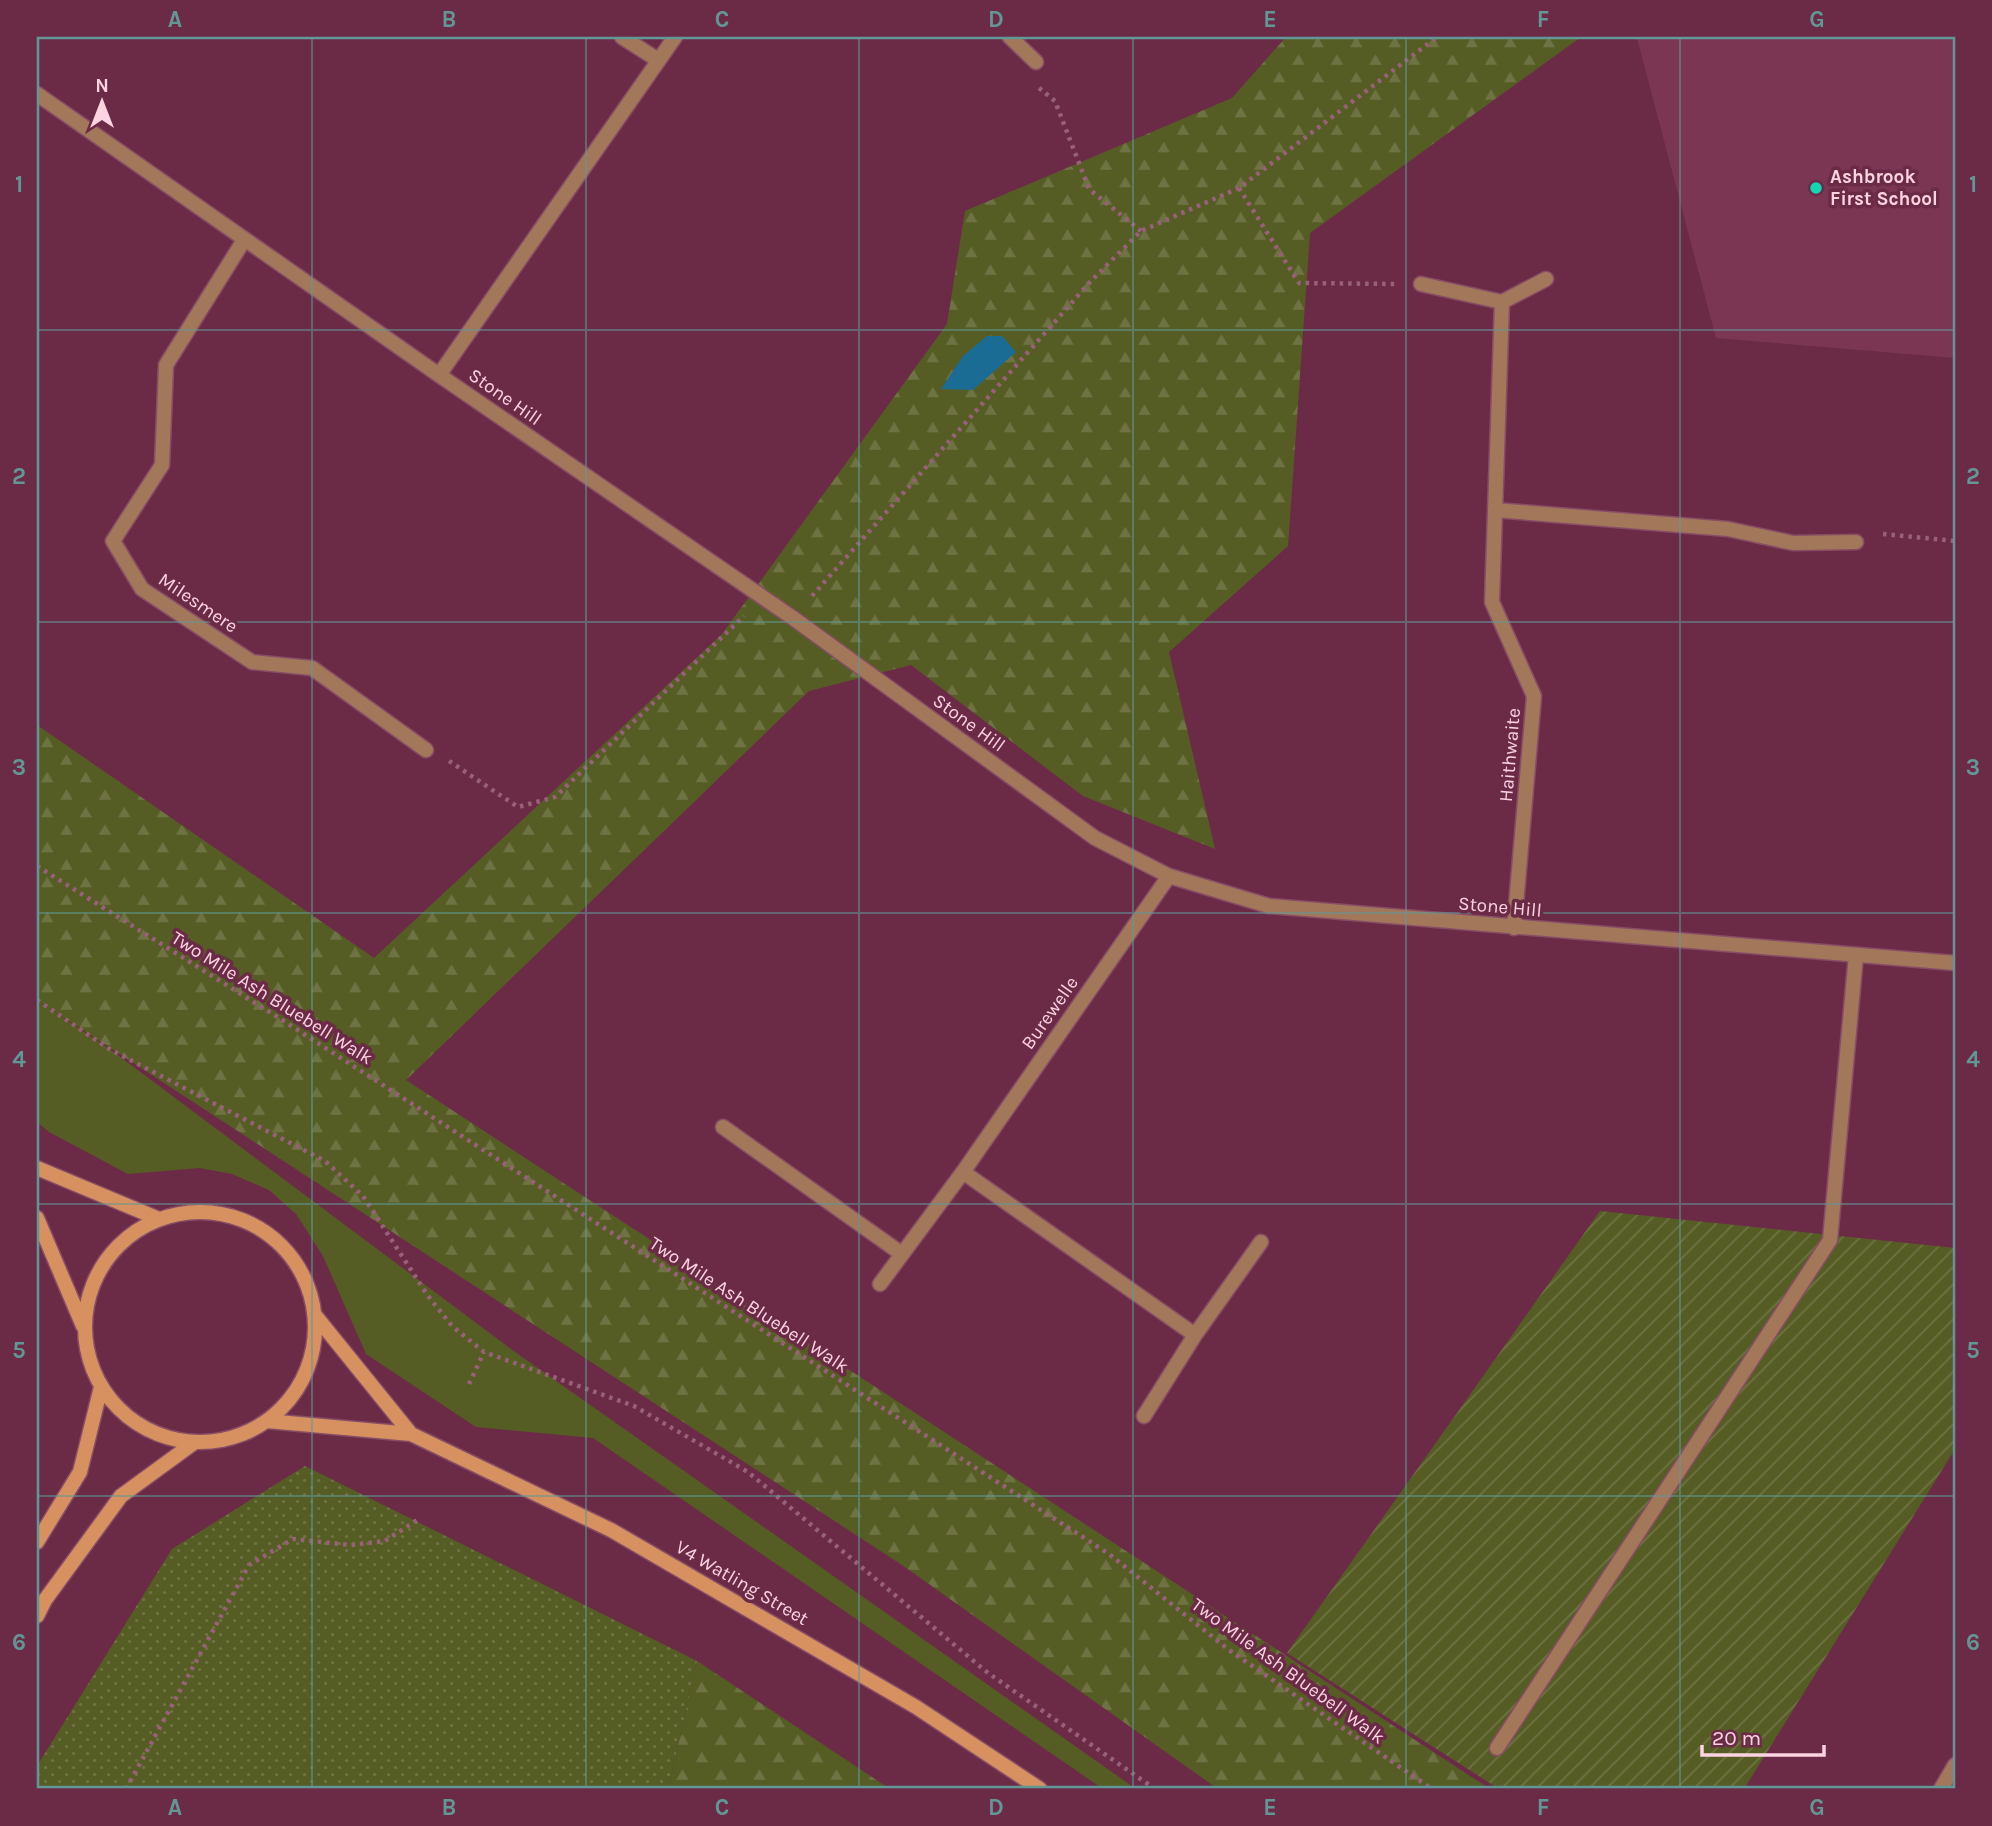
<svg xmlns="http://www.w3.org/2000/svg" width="1992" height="1826" font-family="Karla,sans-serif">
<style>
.built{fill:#7b3654}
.grass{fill:#565d24}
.forest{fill:url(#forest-firs)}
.park{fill:url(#park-dots)}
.garden{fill:url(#garden-furrows)}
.water{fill:#1b6c94}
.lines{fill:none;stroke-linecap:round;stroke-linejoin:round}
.lane-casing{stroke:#884d66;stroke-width:17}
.street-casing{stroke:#884d66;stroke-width:17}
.secondary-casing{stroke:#884d66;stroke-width:17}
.path{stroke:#996179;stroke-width:4.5;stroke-dasharray:3.5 5;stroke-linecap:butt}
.lane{stroke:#a37759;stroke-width:14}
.street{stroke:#a37759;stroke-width:14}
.secondary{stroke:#d79160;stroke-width:14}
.grid{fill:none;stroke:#629796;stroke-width:2;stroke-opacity:0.55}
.poi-dot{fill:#17d5b3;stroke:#6b2b47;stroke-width:2.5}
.labels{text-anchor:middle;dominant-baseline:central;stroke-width:7;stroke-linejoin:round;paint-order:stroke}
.poi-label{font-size:19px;font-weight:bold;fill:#fbd3e1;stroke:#6b2b47;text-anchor:start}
.street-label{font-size:19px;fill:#fbd3e1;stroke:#6b2b47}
.neatline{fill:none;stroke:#629796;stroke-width:2.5}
.grid-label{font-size:23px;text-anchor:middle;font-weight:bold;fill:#629796}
</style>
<defs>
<pattern id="forest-firs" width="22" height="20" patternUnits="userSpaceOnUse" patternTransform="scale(1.75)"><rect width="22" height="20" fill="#565d24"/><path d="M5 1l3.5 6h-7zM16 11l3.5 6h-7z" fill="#6f7344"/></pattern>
<pattern id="park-dots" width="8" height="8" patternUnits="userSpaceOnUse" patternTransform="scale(1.75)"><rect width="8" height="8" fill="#565d24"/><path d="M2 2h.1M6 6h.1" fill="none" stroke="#6f7344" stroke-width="1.8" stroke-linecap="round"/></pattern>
<pattern id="garden-furrows" width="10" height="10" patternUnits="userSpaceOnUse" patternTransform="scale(1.75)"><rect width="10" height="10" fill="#565d24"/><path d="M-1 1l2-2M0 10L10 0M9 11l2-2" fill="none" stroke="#6f7344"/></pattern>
</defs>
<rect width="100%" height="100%" fill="#6b2b47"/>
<path class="built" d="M1639,37H1955V358L1716,338L1637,38Z"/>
<path class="grass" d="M37,1000L111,1050L515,1352L1136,1789H1103L593,1438L476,1427L366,1354L323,1256L296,1214L269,1190L232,1174L200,1168L128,1174L49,1132L37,1122Z"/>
<path class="forest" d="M1286,37H1581L1310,233L1288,546L1169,652L1215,849L1083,796L911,665L809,691L406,1080L1490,1789H1218L902,1565L37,1000V725L374,958L722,634L947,324L965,211L1232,98Z
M697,1661L890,1789H668Z"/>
<path class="park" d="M305,1466L697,1661L668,1789H37V1766L172,1549Z"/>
<path class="garden" d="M1600,1211L1955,1248V1449L1744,1789H1499L1287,1653Z"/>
<path class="water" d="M987,336H1002L1016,352L973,390L941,389L963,356Z"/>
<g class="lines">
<defs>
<path id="lane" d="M1497,1748L1830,1240L1856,955"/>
<path id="street" d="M622,37L658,60
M675,37L439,375L793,618L1095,838L1169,876L1269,906L1955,963
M1010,37L1036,62
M37,94L439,375
M244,240L166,365L162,465L113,541L142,589L252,662L312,668L426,750
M1421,284L1502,302L1492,602L1534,696L1514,928
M1502,302L1546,279
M1495,510L1728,529L1793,543L1856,542
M723,1127L902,1254
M963,1172L1195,1335L1144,1416
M880,1284L963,1172L1169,876
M1195,1335L1261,1242
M1941,1789L1955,1765"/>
<path id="secondary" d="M37,1168L159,1219
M85 1327a115 115 0 1 1 230 0a115 115 0 1 1-230 0Z
M37,1218L83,1326
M314,1314L411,1434
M267,1421L411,1434L611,1530L916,1707L1040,1789
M37,1542L80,1472L101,1387
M37,1616L45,1600L121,1496L195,1442"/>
</defs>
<use href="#lane" class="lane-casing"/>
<use href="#street" class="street-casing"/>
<use href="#secondary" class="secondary-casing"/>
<path class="path" d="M1039,88L1055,101L1089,189L1141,231
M1239,188L1299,283L1395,284
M1883,534L1955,541
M812,596L1091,281L1141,231L1239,188L1437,37
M449,761L518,807L555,797L744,616
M37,866L279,1018L1109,1554L1229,1650L1432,1789
M37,1000L111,1050L325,1161L363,1196L428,1296L452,1326L484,1352L634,1406L748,1472L988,1673L1155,1789
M469,1384L484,1352
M126,1789L249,1565L293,1539L351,1545L385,1541L417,1520"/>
<use href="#lane" class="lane"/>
<use href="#street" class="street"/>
<use href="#secondary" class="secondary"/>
</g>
<path class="grid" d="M312,37V1789M586,37V1789M859,37V1789M1133,37V1789M1406,37V1789M1680,37V1789M37,330H1955M37,622H1955M37,913H1955M37,1204H1955M37,1496H1955"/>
<circle class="poi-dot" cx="1816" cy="188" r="7"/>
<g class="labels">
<g class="poi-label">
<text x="1830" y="177">Ashbrook<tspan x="1830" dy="22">First School</tspan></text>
</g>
<g class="street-label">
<text transform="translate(505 397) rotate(35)">Stone Hill</text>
<text transform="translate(198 603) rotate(34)">Milesmere</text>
<text transform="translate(969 723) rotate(36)">Stone Hill</text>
<text transform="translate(1510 755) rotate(-85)">Haithwaite</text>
<text transform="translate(1500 907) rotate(5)">Stone Hill</text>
<text transform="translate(272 998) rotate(32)">Two Mile Ash Bluebell Walk</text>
<text transform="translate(1050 1013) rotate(-55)">Burewelle</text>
<text transform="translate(749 1305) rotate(33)">Two Mile Ash Bluebell Walk</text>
<text transform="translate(742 1583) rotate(30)">V4 Watling Street</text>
<text transform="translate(1288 1671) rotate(36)">Two Mile Ash Bluebell Walk</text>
</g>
</g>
<rect width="1992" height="1826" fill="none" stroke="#6b2b47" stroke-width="77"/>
<g transform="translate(102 102)" stroke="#6b2b47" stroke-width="5" paint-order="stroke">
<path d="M0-5L12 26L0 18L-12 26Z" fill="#fbd3e1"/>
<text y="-10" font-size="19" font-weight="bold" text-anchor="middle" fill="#fbd3e1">N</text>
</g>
<path d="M1702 1745v10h122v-10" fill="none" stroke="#fbd3e1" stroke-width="3.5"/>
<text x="1712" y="1745" font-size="21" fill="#fbd3e1" stroke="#6b2b47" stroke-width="5" paint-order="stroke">20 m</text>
<rect x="38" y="38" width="1916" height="1749" class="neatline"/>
<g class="grid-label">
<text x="175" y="27">A</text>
<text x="449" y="27">B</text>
<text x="722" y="27">C</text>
<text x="996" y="27">D</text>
<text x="1270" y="27">E</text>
<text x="1543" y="27">F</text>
<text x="1817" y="27">G</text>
<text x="19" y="192">1</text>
<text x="1973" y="192">1</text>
<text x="19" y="484">2</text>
<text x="1973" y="484">2</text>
<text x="19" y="775">3</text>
<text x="1973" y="775">3</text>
<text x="19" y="1067">4</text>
<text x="1973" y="1067">4</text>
<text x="19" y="1358">5</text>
<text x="1973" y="1358">5</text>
<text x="19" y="1650">6</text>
<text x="1973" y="1650">6</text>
<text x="175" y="1815">A</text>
<text x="449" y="1815">B</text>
<text x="722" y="1815">C</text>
<text x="996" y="1815">D</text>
<text x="1270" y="1815">E</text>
<text x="1543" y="1815">F</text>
<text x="1817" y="1815">G</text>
</g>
</svg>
